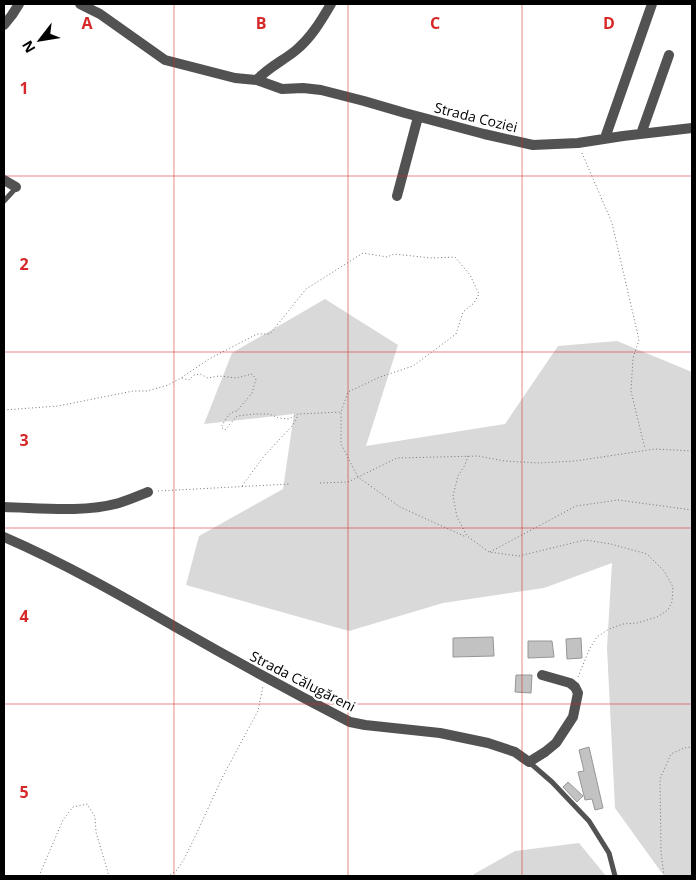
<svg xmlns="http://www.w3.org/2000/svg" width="696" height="880" font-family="'Open Sans',sans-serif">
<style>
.green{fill:#d9d9d9}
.building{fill:#c2c2c2;stroke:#969696}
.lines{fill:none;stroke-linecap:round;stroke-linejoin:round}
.path{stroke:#747474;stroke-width:1;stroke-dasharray:1 2.5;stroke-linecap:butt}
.service{stroke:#525252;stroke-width:5}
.minor{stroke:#525252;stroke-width:10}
.grid{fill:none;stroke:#d62828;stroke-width:1;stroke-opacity:0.55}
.labels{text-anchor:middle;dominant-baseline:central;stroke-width:4.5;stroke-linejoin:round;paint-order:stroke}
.street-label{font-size:14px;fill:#000;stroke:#fff}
.grid-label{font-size:16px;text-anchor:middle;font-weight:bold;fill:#d62828;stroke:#fff;stroke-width:4.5;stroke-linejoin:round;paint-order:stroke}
</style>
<rect width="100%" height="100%" fill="#fff"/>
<path class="green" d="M325,299L398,345L366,446L505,424L558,346L617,341L692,372V876H664L615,808L607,648L612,563L544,588L443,603L349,631L186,585L199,536L283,489L294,414L204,424L232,353Z
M579,843L606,876H473L474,874L515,851Z"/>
<path class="building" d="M493,637L494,656L453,657V638Z
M581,638L582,658L567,659L566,639Z
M528,641H552L554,657L528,658Z
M516,675H532L531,693L515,692Z
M589,747L603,808L595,810L592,799L585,800L578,772L584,771L579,750Z
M568,782L583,796L577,802L563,787Z"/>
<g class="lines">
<path class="path" d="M582,153L612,223L639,340L633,358L631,391L645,449
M182,378L189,380L194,375L200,374L208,378L219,376L236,378L252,374L256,379L252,393L237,411C228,412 225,421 221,427L225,430L237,416L254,414H269L279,418L289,419L298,414L341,412V444L358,477L400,507L466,537
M4,410L58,406L133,391H147L168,385L181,378L209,359L257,334H270L306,289L363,253L387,257L394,254L431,258L455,257L470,275L479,294L474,303L463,312L456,334L413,366L380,377L348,392L341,412
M468,456L465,465L458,476L453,496L457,517L467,536L489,552L519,556L585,540L611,544L647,554L664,571L673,587L672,602L668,610L657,617L637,623L623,624L609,629L597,637L590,648L578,677
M320,483L348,482L397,458L478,456L504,461L539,463L575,461L655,449L692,451
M242,486L264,456L293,425L298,415
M158,491L290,484
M490,552L576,506L618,500L692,510
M39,876L63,820L73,807L87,804L95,817L96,832L109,876
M167,876L172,874L177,870L183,861L193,841L223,776L258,711L263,686
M664,876L661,852L660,779L671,754L684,748L692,747"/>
<path class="service" d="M4,201L16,188
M529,762L552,782L589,821L609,853L615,876"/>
<path class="minor" d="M80,4L100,14L165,60L235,78L257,80L282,89L303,88L321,90L364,101L405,113L484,134L533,145L578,143L623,136L692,128
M4,25L12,15L19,4
M257,80C266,69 284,60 295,51C311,38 321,21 331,4
M641,134L669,55
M605,138L652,4
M4,180L16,187
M397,196L418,117
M4,507C42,508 82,513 119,503C129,500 138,496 148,492
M4,537C64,563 122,596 179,629C235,661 292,692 350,722L365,725L440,733L488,743L515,752L529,762L545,752L556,743L573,717L578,693L575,687L570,683L542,675"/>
</g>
<path class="grid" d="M174,4V876M348,4V876M522,4V876M4,176H692M4,352H692M4,528H692M4,704H692"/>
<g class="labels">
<g class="street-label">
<text transform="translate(476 117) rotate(14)">Strada Coziei</text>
<text transform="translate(303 681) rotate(27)">Strada Călugăreni</text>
</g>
</g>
<g class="grid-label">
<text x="87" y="29">A</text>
<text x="261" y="29">B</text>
<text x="435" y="29">C</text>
<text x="609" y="29">D</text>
<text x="24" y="94">1</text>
<text x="24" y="270">2</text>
<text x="24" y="446">3</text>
<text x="24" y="622">4</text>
<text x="24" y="798">5</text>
</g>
<rect width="696" height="880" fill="none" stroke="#000000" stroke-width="10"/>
<g transform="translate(40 40) rotate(239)" stroke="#ffffff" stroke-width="4" paint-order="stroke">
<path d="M0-4L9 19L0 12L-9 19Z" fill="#000000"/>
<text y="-8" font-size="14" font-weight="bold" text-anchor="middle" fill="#000000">N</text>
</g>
</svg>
